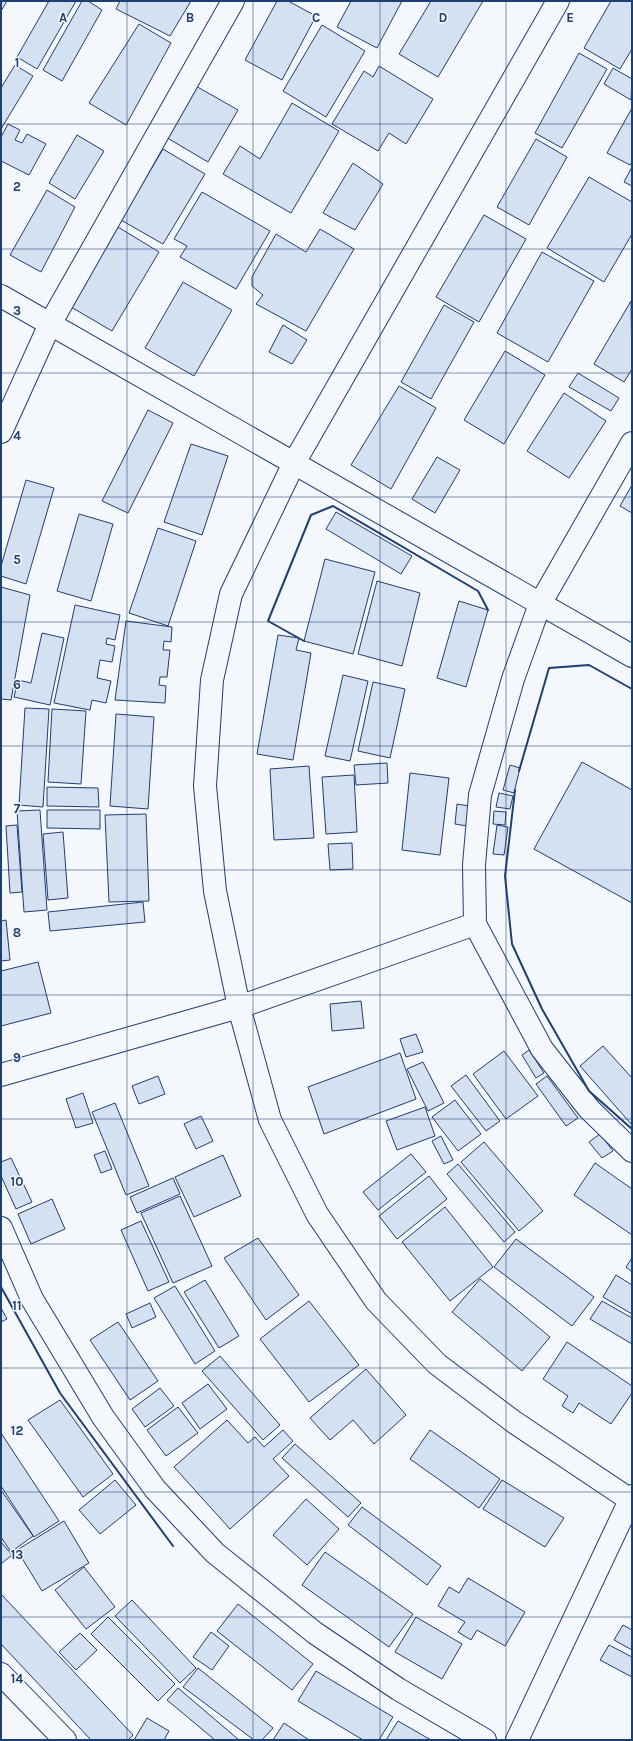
<svg xmlns="http://www.w3.org/2000/svg" width="633" height="1741" font-family="Karla,sans-serif">
<style>
.building{fill:#d5e0f0;stroke:#1d3f73}
.lines{fill:none;stroke-linecap:round;stroke-linejoin:round}
.minor-casing{stroke:#1d3f73;stroke-width:24}
.minor{stroke:#f4f7fb;stroke-width:22}
.wall{stroke:#1d3f73;stroke-width:2}
.grid{fill:none;stroke:#1d3f73;stroke-width:1;stroke-opacity:0.55}
.grid-label{font-size:13px;text-anchor:middle;font-weight:bold;fill:#1d3f73;stroke:#f4f7fb;stroke-width:3;stroke-linejoin:round;paint-order:stroke}
</style>
<rect width="100%" height="100%" fill="#f4f7fb"/>
<path class="building" d="M1,1H7L1,11Z
M49,1H76L37,69L17,57Z
M82,1H88L102,10L62,81L43,70Z
M120,1H191L170,36L116,9Z
M277,1H288L316,16L282,80L245,60Z
M351,1H402L377,48L337,27Z
M431,1H483L438,77L399,54Z
M611,1H632V49L620,69L584,48Z
M139,24L171,43L126,125L89,103Z
M322,25L365,51L326,117L283,91Z
M579,53L607,69L562,148L535,133Z
M15,65L33,76L1,129V88Z
M379,66L433,99L406,144L389,133L378,151L332,124L364,71L373,77Z
M613,68L632,79L631,100L604,84Z
M194,85L238,110L208,162L164,136Z
M292,103L339,131L291,213L223,174L240,146L260,159Z
M632,108V162L630,165L607,153Z
M8,124L20,130L15,140L22,143L27,134L46,144L29,175L1,161V137Z
M77,135L104,151L75,199L49,183Z
M536,139L567,157L529,225L497,207Z
M163,149L205,174L163,244L121,220Z
M353,163L383,184L355,230L323,213Z
M632,167V186L624,182Z
M589,177L632,202V234L604,282L547,248Z
M47,190L75,207L41,272L10,255Z
M202,192L270,231L236,289L180,257L187,246L174,239Z
M484,215L526,239L479,322L436,297Z
M118,227L159,252L112,331L71,307Z
M320,229L354,249L306,331L256,304L263,295L252,286V277L276,234L306,252Z
M542,252L594,281L548,362L497,333Z
M183,282L232,310L194,376L145,348Z
M631,301L632,369L624,382L594,364Z
M444,305L474,322L431,399L401,382Z
M283,325L307,340L292,364L269,352Z
M505,351L545,375L504,444L464,420Z
M578,373L619,398L611,411L569,387Z
M399,386L436,408L391,489L351,465Z
M564,393L606,421L569,478L527,451Z
M148,410L173,423L128,513L102,501Z
M191,444L228,456L202,535L164,522Z
M437,457L460,470L435,513L412,499Z
M26,480L54,488L26,584L1,576V566Z
M632,485V513L620,506Z
M336,512L412,556L401,574L326,529Z
M79,514L113,524L91,601L57,591Z
M158,528L196,541L168,626L129,613Z
M325,559L375,572L353,654L304,641Z
M377,581L420,593L402,666L358,654Z
M1,587L30,595L11,700L1,699Z
M459,601L488,610L466,687L437,678Z
M75,605L120,615L115,640L107,638L106,644L115,646L112,662L100,660L97,678L111,681L106,703L92,700L90,710L54,703Z
M126,621L172,627L171,642L164,641L163,650H170L167,677H160L159,685L166,686L165,703L115,700Z
M42,633L64,638L50,705L14,697L18,680L31,683Z
M278,635L299,638L296,650L311,653L293,760L257,754Z
M343,675L368,681L350,761L325,756Z
M373,682L405,689L390,758L358,751Z
M25,708L49,709L43,807L19,805Z
M52,709L86,711L81,784L48,782Z
M116,714L154,717L148,809L110,806Z
M582,762L632,790V903L534,849Z
M387,763L388,783L356,785L354,765Z
M510,765L520,768L514,793L503,790Z
M309,766L314,838L274,840L270,769Z
M410,773L449,778L440,855L402,850Z
M354,775L357,832L326,834L322,777Z
M47,787L98,788L99,807L47,806Z
M499,793L513,796L510,809L496,807Z
M457,804L469,806L467,826L455,824Z
M40,810L47,910L24,912L17,811Z
M47,810H100V829L47,828Z
M494,811L506,812L505,825L493,824Z
M146,814L149,901L109,902L105,815Z
M17,825L22,892L10,893L6,826Z
M497,825L508,827L504,855L493,854Z
M63,832L68,898L48,900L43,834Z
M352,843L353,869L330,870L328,844Z
M143,902L145,922L50,931L48,912Z
M6,920L10,960L1,961V921Z
M38,962L51,1013L1,1026V971Z
M361,1001L364,1028L332,1031L330,1004Z
M416,1034L423,1052L406,1057L400,1039Z
M603,1046L632,1078V1125L580,1066Z
M529,1050L544,1073L536,1078L522,1055Z
M504,1051L538,1096L506,1119L473,1074Z
M400,1053L416,1099L324,1134L308,1087Z
M423,1062L444,1103L428,1111L407,1069Z
M466,1075L500,1121L486,1131L451,1086Z
M158,1076L165,1094L139,1104L132,1086Z
M547,1076L578,1118L566,1126L536,1084Z
M83,1093L93,1123L76,1128L66,1099Z
M455,1100L481,1134L458,1151L432,1117Z
M115,1103L149,1186L126,1195L92,1112Z
M425,1107L435,1136L397,1150L386,1121Z
M201,1116L213,1141L196,1149L184,1124Z
M600,1134L613,1151L602,1158L589,1142Z
M441,1136L453,1160L444,1164L432,1141Z
M484,1142L543,1211L519,1231L461,1162Z
M105,1151L112,1169L101,1173L94,1155Z
M411,1154L426,1172L378,1210L363,1192Z
M223,1155L241,1196L194,1217L175,1177Z
M11,1158L32,1202L16,1209L1,1176V1162Z
M595,1163L632,1189V1235L574,1195Z
M458,1164L515,1232L504,1242L447,1174Z
M429,1176L447,1199L397,1239L379,1216Z
M173,1178L180,1194L137,1213L130,1197Z
M180,1196L212,1266L173,1283L141,1213Z
M52,1199L65,1229L31,1244L18,1214Z
M445,1207L493,1267L450,1301L402,1242Z
M141,1221L169,1282L148,1291L121,1230Z
M258,1238L299,1295L266,1320L224,1258Z
M516,1239L594,1297L572,1326L494,1267Z
M632,1258V1272L626,1267Z
M616,1275L632,1285V1314L603,1297Z
M480,1279L550,1337L522,1371L452,1312Z
M205,1280L239,1336L219,1348L184,1292Z
M175,1286L215,1351L195,1364L154,1298Z
M309,1301L359,1365L309,1402L260,1339Z
M602,1301L632,1318V1344L590,1319Z
M150,1303L156,1317L132,1328L126,1314Z
M1,1308L7,1319L1,1322Z
M118,1322L158,1381L130,1400L90,1340Z
M567,1342L632,1386V1393L611,1424L579,1403L573,1413L562,1406L568,1396L543,1379Z
M220,1356L280,1425L263,1440L202,1371Z
M366,1369L406,1415L374,1444L353,1420L330,1440L310,1418Z
M208,1384L227,1409L200,1429L182,1403Z
M160,1388L174,1406L145,1427L132,1409Z
M60,1400L113,1474L83,1497L28,1420Z
M178,1407L198,1433L166,1456L147,1430Z
M227,1420L248,1443L255,1437L264,1447L283,1430L293,1441L273,1459L289,1476L230,1529L174,1467Z
M430,1430L500,1479L479,1508L410,1459Z
M1,1433L59,1521L34,1537L1,1486Z
M295,1444L361,1503L348,1517L282,1458Z
M115,1480L136,1505L100,1534L79,1510Z
M502,1480L564,1518L545,1547L483,1509Z
M1,1490L33,1536L11,1552L1,1537Z
M306,1499L339,1529L307,1565L273,1535Z
M362,1507L441,1566L427,1585L348,1525Z
M64,1521L89,1563L42,1591L17,1550Z
M1,1542L12,1555L1,1564Z
M325,1552L413,1614L389,1647L302,1585Z
M84,1567L115,1607L86,1629L55,1590Z
M468,1578L525,1612L505,1646L477,1630L471,1640L458,1632L465,1622L438,1606L449,1587L459,1593Z
M1,1594L133,1735L128,1740H91L1,1644Z
M132,1600L196,1668L180,1683L115,1616Z
M238,1604L313,1664L292,1690L217,1631Z
M108,1617L175,1684L158,1701L91,1634Z
M416,1617L462,1644L442,1679L395,1652Z
M623,1625L632,1630V1650L614,1640Z
M211,1632L229,1646L212,1670L193,1657Z
M80,1633L97,1650L76,1670L59,1652Z
M609,1645L632,1657V1677L600,1660Z
M198,1668L273,1728L262,1740H254L183,1687Z
M316,1671L393,1717L379,1740H363L298,1701Z
M178,1688L239,1740H215L167,1700Z
M147,1718L169,1731L164,1740H134Z
M398,1721L431,1740H386Z
M284,1723L309,1740H273Z"/>
<g class="lines">
<defs>
<path id="minor" d="M558,1L294,463L231,594L212,680L205,786L215,891L239,1007L270,1120L317,1214L376,1301L437,1364L514,1422L632,1501
M1,296L632,656
M1,432L50,324L233,1
M632,443L540,604L513,679L480,795L474,865L475,924L542,1049L589,1109L632,1151
M1,1075L239,1007L475,924
M1,1228L32,1299L103,1417L155,1489L215,1553L315,1633L398,1689L485,1740
M1,1674L65,1740
M517,1740L632,1496"/>
</defs>
<use href="#minor" class="minor-casing"/>
<use href="#minor" class="minor"/>
<path class="wall" d="M304,641L268,621L311,515L333,506L478,591L488,610
M519,771L549,668L589,665L632,689
M515,790L505,876L512,944L542,1009L589,1091L632,1129
M1,1287L60,1393L173,1546"/>
</g>
<path class="grid" d="M127,1V1740M253,1V1740M380,1V1740M506,1V1740M1,124H632M1,249H632M1,373H632M1,497H632M1,622H632M1,746H632M1,870H632M1,995H632M1,1119H632M1,1244H632M1,1368H632M1,1492H632M1,1617H632"/>
<g class="grid-label">
<text x="63" y="22">A</text>
<text x="190" y="22">B</text>
<text x="316" y="22">C</text>
<text x="443" y="22">D</text>
<text x="570" y="22">E</text>
<text x="17" y="67">1</text>
<text x="17" y="191">2</text>
<text x="17" y="315">3</text>
<text x="17" y="440">4</text>
<text x="17" y="564">5</text>
<text x="17" y="689">6</text>
<text x="17" y="813">7</text>
<text x="17" y="937">8</text>
<text x="17" y="1062">9</text>
<text x="17" y="1186">10</text>
<text x="17" y="1310">11</text>
<text x="17" y="1435">12</text>
<text x="17" y="1559">13</text>
<text x="17" y="1683">14</text>
</g>
<rect width="633" height="1741" fill="none" stroke="#1d3f73" stroke-width="4"/>
</svg>
